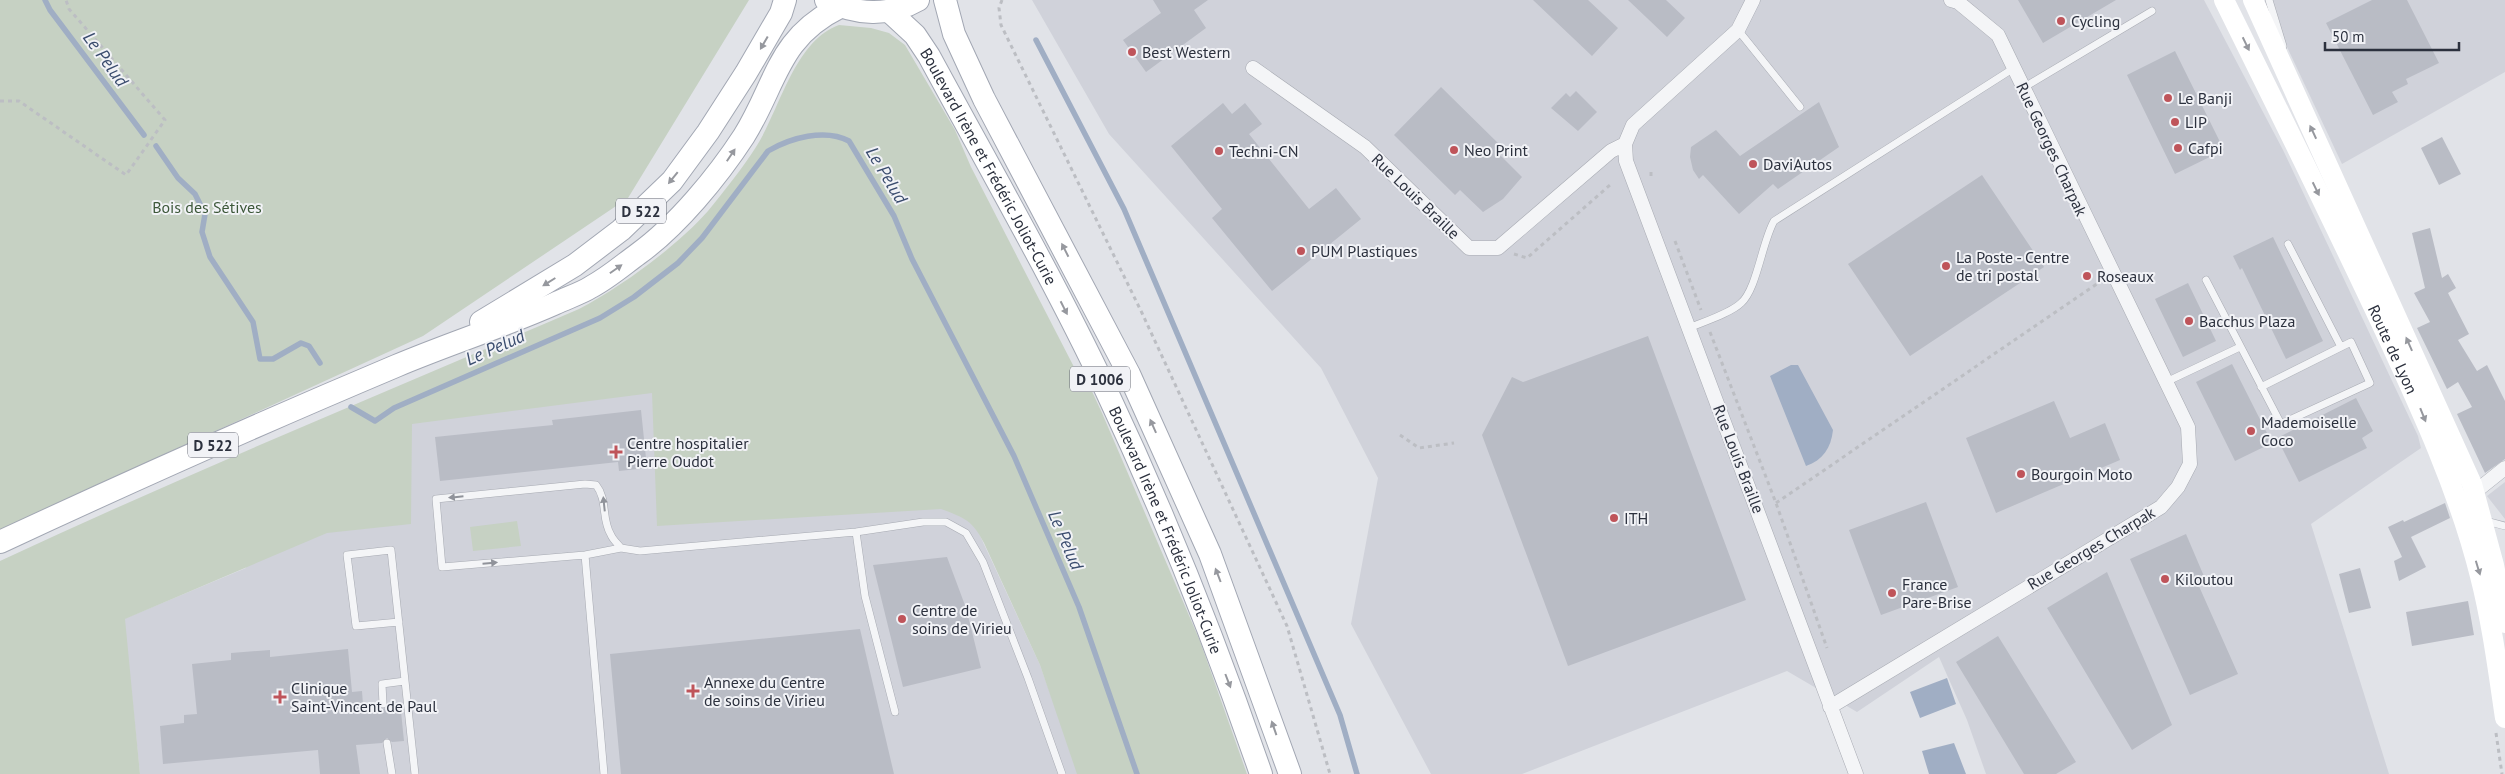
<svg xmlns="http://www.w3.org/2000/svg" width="2505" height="774" font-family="'PT Sans',sans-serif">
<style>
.built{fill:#d0d2da}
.green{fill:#c6d1c3}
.water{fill:#a0aec4}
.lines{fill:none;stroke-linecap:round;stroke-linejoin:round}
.stream{stroke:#a0aec4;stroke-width:5.5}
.building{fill:#b9bcc5}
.lane-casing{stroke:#a7aab2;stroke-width:8}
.street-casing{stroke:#a7aab2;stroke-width:15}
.primary-casing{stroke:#a2a7b3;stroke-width:24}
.path{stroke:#bcbec3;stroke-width:3;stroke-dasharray:4 4;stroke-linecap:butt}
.lane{stroke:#f4f5f7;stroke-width:7}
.street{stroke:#f4f5f7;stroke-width:14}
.secondary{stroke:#fff;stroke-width:20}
.primary{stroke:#fff;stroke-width:22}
.oneway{fill:#96989e}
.oneway2{fill:#90939a}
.poi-dot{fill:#bf545a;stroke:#f1f2f6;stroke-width:2}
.labels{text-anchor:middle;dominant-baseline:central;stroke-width:4;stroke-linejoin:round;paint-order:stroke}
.shield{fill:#f1f2f6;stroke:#676b75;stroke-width:1}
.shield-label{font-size:15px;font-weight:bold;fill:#2c313e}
.poi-label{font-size:16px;fill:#2c313e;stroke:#f1f2f6;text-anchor:start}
.street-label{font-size:16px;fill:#2c313e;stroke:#f1f2f6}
.park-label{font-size:16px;fill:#3d583a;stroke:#f1f2f6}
.water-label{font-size:18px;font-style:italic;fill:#3a4c6e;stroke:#f1f2f6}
</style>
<rect width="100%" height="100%" fill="#e1e3e8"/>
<path class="built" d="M1032,0H2204L2283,150L2418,436L2421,448L2311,524L2389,774H1986L1967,720L1939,657L1857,712L1787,671L1522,774H1431L1351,624L1378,478L1321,368L1109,134Z
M2265,0H2505V72L2342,164Z
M684,262L975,525L1040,665L1079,774H140L124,619L246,568L220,479Z
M2505,482V519L2487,496Z"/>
<path class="green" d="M0,0H749L628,198L423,336L0,530Z
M839,25L871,28L889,33L905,45L955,130L971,167L1074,367L1090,387L1102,413L1200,641L1247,774H1077L1040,665L984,543C972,520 965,518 941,509L657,526L652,393L412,424L411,524L327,533L125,619L140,774H0V561C191,472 385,392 579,309C621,287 676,247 708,211C724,191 742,169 756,147C780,110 794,41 839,25Z
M517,521L521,546L473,551L470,527Z"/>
<path class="water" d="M1791,365H1798L1833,430C1831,448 1823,460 1806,466L1770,376Z
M1947,678L1956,704L1920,718L1910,692Z
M1954,743L1966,774H1929L1922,751Z"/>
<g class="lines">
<path class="stream" d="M45,0L50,10L144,135
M1036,40L1124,209L1340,715L1357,774
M156,146L178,178L195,194L205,214L202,232L210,257L253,322L260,359H273L301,343L309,346L320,363
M351,407L375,421L394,408L600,318L634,297L678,263L702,238L768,151C790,138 825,128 849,141L894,216L912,259L1014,456L1079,607L1137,774"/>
</g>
<path class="building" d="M1153,0H1208L1194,10L1206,28L1146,72L1123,40L1161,13Z
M1533,0H1588L1618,28L1592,56Z
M1628,0H1666L1685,18L1667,37Z
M2018,0H2116L2043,43Z
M2372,0H2407L2439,63L2406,79L2408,84L2392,92L2398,102L2373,115L2326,23Z
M2175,51L2224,150L2175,174L2127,75Z
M1441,87L1502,147L1497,152L1522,177L1503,199L1483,212L1460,190L1455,195L1394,135Z
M1576,91L1597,112L1578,131L1551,108L1566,93L1570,97Z
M1819,102L1839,147L1778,189L1773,184L1739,214L1703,175L1699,179L1693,170L1690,157L1691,147L1716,130L1740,156Z
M1223,103L1232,114L1245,103L1262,124L1249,134L1309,209L1336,188L1361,219L1272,291L1212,218L1222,209L1171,146Z
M2442,137L2461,174L2439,185L2421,148Z
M1982,175L2044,267L1910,356L1848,264Z
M2430,228L2442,278L2448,274L2456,288L2448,293L2469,334L2458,340L2477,371L2487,365L2505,401V459L2485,473L2457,414L2472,407L2458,382L2447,389L2417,328L2430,322L2414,293L2425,288L2412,233Z
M2273,237L2323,341L2286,359L2242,268L2240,270L2233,256Z
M2188,283L2216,341L2183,357L2155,299Z
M1648,336L1746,600L1568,666L1482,435L1512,377L1523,382Z
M2232,364L2272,443L2235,461L2196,382Z
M2356,398L2373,431L2362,438L2367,448L2299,482L2277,438Z
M2054,401L2070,438L2105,423L2120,460L1996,513L1966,438Z
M641,410L647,468L619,471L618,462L440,481L435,437L553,425L552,420Z
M1926,502L1958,587L1881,615L1849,530Z
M2445,503L2450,518L2411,537L2426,567L2399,581L2394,561L2402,557L2388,527L2403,520L2404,522Z
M2186,534L2206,581L2198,584L2238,674L2190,695L2130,559Z
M947,557L966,608L981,668L903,687L873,565Z
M2360,568L2371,608L2349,613L2339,574Z
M2107,572L2172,725L2132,750L2047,608Z
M2468,601L2474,635L2412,646L2406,612Z
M860,629L894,774H621L610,654Z
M1998,636L2076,762L2056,774H2024L1956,662Z
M348,649L352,692L362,691L363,705L378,704L384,709L388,703L400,702L404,741L392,742L387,738L382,743L356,745L360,774H320L318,750L163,764L160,726L184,723V715L197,714L192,664L231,660V653L270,650V657Z"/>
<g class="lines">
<defs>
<path id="lane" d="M2269,0L2283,46
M1738,30L1800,107
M2023,88L2152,11
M2288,244L2341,347
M2206,280L2281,424L2370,383L2351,342L2261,387
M1689,328C1703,322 1731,313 1741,303C1757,289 1762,242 1774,221L2014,68
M2166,382L2240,347
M2486,521L2505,526
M856,532L865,596L895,712
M621,548C618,544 613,540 611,535C601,519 608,500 596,485L585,484L436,499L442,567L585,555L621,548L640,551L856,532L923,522H946L966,533L983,562L1028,678L1062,774
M585,555L604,774
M399,622L356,626L347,555L391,550C399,625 407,699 415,774
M383,704L382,684L405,681
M387,743L392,774"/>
<path id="street" d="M1753,0L1738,30L1633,125L1625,144L1626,161L1856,774
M1253,68L1365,147L1469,248H1498L1611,151L1625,144
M2475,492L2505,468
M1830,707L2161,507L2178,487L2190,464L2188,427L1998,35L1958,2L1951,0"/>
<g id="primary">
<path d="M826,0C856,15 889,17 918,0"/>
<path d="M945,0L954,34L984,99L1129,374L1210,554L1290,774"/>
<path id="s2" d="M889,11L915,35L929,56C989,167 1052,276 1106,390C1165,515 1216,643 1261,774"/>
<path d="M481,322L575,265L621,230L672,181L708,132L746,73L781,13L785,0"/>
<path d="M0,542C131,481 263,422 396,366C448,344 502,327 554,304C566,298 580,294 591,287C608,278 623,265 638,254C677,226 718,176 744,136C777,83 777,38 840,7"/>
</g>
</defs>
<use href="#lane" class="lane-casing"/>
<use href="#street" class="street-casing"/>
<use href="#primary" class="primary-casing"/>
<path class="path" d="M1002,0L999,8L1001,25L1142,313L1287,626L1330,774
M0,101H19L126,175L165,120L69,9L66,0
M1651,172V180
M1675,241L1701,310
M1514,254L1527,258L1610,185
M1710,332L1776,503L1827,648
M1400,435L1419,448L1454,443
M1776,503L2101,281
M2496,733L2502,774"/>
<use href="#lane" class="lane"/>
<use href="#street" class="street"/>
<g class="secondary">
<path id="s1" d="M2224,0C2277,107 2330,214 2381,323C2419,405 2458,488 2480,576C2492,623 2498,671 2505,718"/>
<path d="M2253,0L2472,484L2494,565L2505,623"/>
</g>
<use href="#primary" class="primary"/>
</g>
<defs><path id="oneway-solid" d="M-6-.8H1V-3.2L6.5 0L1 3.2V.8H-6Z" transform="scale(1.25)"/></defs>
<g class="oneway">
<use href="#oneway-solid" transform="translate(764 43) rotate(120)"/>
<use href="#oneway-solid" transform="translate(2246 44) rotate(64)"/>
<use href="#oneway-solid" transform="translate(2313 132) rotate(-115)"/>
<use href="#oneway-solid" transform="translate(731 155) rotate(-56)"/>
<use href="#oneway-solid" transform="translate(673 178) rotate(129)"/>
<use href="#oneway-solid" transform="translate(2316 189) rotate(64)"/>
<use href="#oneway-solid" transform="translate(1065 250) rotate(-117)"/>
<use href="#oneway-solid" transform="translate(616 269) rotate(-35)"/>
<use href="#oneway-solid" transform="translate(549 282) rotate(148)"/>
<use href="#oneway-solid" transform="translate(1064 308) rotate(63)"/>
<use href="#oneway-solid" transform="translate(2409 344) rotate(-114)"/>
<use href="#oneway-solid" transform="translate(2423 415) rotate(68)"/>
<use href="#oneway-solid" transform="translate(1153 426) rotate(-114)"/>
<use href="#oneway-solid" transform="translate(2478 568) rotate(73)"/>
<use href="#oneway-solid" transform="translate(1218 575) rotate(-111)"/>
<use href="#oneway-solid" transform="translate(1228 681) rotate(69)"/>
<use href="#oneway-solid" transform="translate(1274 728) rotate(-109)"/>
</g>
<g class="oneway2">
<use href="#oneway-solid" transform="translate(456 497) rotate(174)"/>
<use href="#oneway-solid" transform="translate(604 504) rotate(-96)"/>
<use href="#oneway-solid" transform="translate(490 563) rotate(-5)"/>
</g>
<g class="poi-dot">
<circle cx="2061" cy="21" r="5"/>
<circle cx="1132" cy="52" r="5"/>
<circle cx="2168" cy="98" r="5"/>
<circle cx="2175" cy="122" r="5"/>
<circle cx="2178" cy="148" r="5"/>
<circle cx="1454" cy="150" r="5"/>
<circle cx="1219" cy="151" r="5"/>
<circle cx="1753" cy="164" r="5"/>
<circle cx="1301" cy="251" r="5"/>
<circle cx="1946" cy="266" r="5"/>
<circle cx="2087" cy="276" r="5"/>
<circle cx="2189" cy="321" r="5"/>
<circle cx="2251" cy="431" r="5"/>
<path d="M613.5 444.5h5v5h5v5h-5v5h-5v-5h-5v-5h5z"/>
<circle cx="2021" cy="474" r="5"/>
<circle cx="1614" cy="518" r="5"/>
<circle cx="2165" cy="579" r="5"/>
<circle cx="1892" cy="593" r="5"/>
<circle cx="902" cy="619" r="5"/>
<path d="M690.5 683.5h5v5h5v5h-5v5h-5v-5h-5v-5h5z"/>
<path d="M277.5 689.5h5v5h5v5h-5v5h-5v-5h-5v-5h5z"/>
</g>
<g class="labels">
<g class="shield">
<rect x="616" y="198.5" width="50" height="25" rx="4"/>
<rect x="1070" y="366.5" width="60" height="25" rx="4"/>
<rect x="188" y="432.5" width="50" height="25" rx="4"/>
</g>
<g class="shield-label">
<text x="641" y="211">D 522</text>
<text x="1100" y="379">D 1006</text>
<text x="213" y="445">D 522</text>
</g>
<g class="poi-label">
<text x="2071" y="21">Cycling</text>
<text x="1142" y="52">Best Western</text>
<text x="2178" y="98">Le Banji</text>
<text x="2185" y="122">LIP</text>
<text x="2188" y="148">Cafpi</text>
<text x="1464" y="150">Neo Print</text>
<text x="1229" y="151">Techni-CN</text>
<text x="1763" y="164">DaviAutos</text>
<text x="1311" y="251">PUM Plastiques</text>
<text x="1956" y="257">La Poste - Centre<tspan x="1956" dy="18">de tri postal</tspan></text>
<text x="2097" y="276">Roseaux</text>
<text x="2199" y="321">Bacchus Plaza</text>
<text x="2261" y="422">Mademoiselle<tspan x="2261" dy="18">Coco</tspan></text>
<text x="627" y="443">Centre hospitalier<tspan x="627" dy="18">Pierre Oudot</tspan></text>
<text x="2031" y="474">Bourgoin Moto</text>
<text x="1624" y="518">ITH</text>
<text x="2175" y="579">Kiloutou</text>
<text x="1902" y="584">France<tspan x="1902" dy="18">Pare-Brise</tspan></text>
<text x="912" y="610">Centre de<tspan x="912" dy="18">soins de Virieu</tspan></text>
<text x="704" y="682">Annexe du Centre<tspan x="704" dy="18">de soins de Virieu</tspan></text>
<text x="291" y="688">Clinique<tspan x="291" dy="18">Saint-Vincent de Paul</tspan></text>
</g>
<g class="street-label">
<text transform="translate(2052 149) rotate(65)">Rue Georges Charpak</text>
<text stroke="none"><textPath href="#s2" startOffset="186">Boulevard Irène et Frédéric Joliot-Curie</textPath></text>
<text transform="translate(1416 196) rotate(44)">Rue Louis Braille</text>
<text stroke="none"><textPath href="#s1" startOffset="388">Route de Lyon</textPath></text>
<text transform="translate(1739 459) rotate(69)">Rue Louis Braille</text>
<text stroke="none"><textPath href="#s2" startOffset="591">Boulevard Irène et Frédéric Joliot-Curie</textPath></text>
<text transform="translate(2091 548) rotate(-31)">Rue Georges Charpak</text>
</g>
<g class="park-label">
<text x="207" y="207">Bois des Sétives</text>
</g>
<g class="water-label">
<text transform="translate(106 59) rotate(54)">Le Pelud</text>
<text transform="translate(887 175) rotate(59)">Le Pelud</text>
<text transform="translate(495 347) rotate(-24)">Le Pelud</text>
<text transform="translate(1066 540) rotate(67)">Le Pelud</text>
</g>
</g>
<path d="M2325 42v8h134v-8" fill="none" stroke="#2c313e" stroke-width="2.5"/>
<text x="2332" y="42" font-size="15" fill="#2c313e" stroke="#f1f2f6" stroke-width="4" paint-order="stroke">50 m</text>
</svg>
